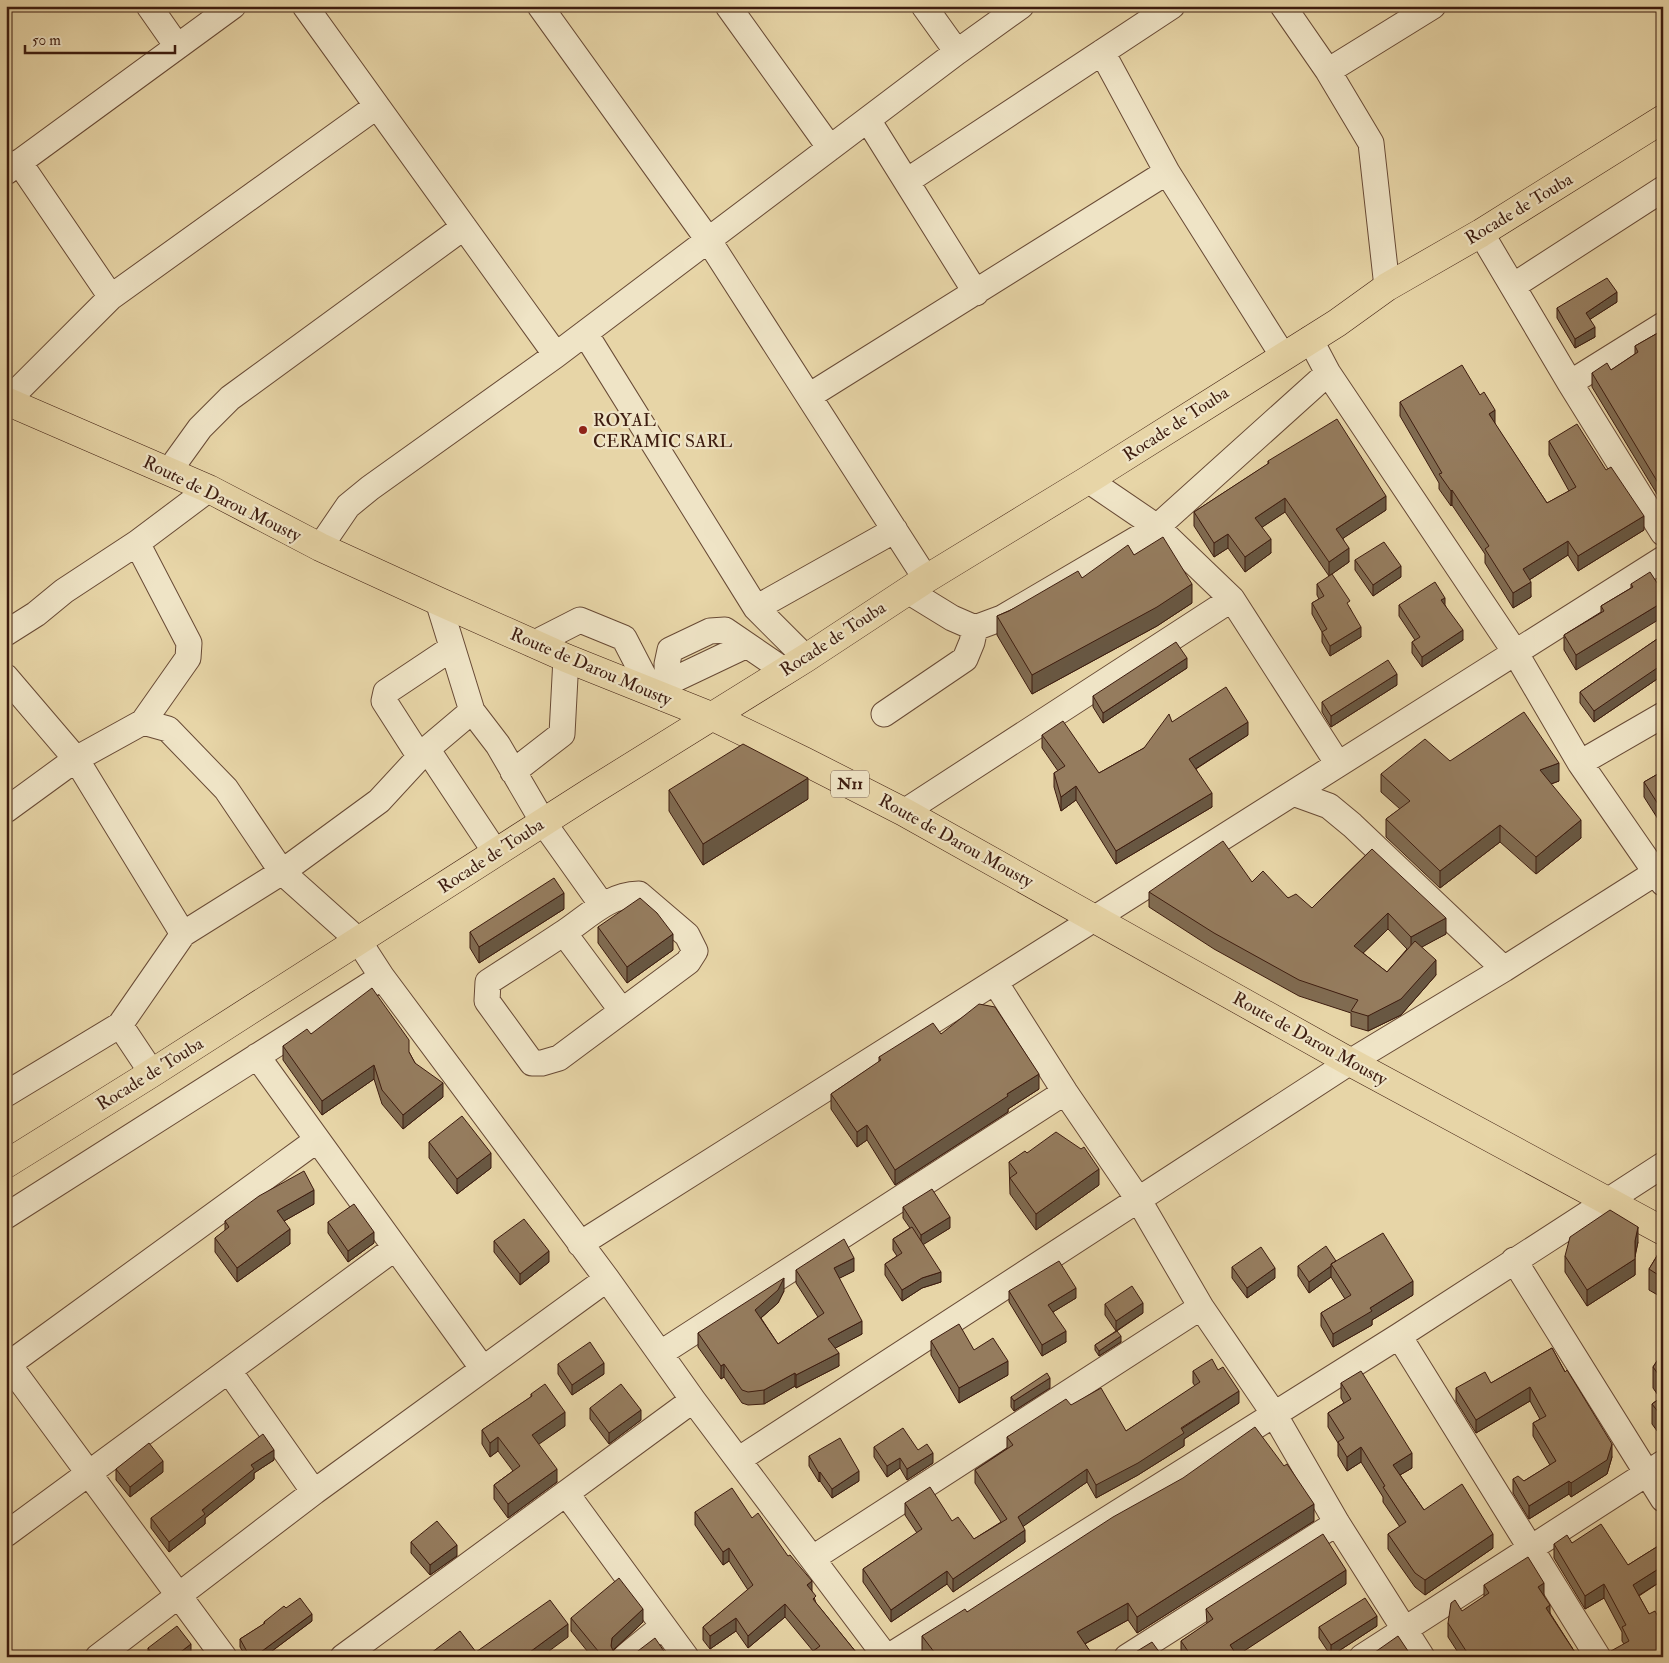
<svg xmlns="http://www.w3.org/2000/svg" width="1669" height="1663" font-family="'IM FELL Double Pica',serif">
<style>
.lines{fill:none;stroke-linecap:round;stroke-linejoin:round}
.minor-casing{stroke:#684a35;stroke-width:27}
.major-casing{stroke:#3d1c0f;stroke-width:29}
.minor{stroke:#efe4c6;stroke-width:25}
.major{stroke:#e7d5a7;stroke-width:28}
.wall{fill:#806b51;stroke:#3d1c0f;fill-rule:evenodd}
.shaded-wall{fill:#685742;stroke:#3d1c0f}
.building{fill:#957c5e;stroke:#3d1c0f}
.poi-dot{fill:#8f2418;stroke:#efe4c6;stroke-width:2}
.labels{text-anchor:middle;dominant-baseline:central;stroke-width:4.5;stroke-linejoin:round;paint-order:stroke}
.shield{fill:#efe4c6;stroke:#725846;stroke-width:1}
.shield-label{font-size:16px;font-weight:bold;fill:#3d1c0f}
.street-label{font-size:18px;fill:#3d1c0f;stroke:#efe4c6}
.poi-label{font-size:18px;fill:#3d1c0f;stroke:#efe4c6;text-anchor:start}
</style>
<rect width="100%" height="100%" fill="#e7d5a7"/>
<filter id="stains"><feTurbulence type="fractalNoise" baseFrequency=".004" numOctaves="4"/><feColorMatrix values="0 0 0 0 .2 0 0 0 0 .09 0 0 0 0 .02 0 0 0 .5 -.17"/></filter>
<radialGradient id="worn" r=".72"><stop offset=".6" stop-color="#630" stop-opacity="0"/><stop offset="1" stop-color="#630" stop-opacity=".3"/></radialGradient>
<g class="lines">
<defs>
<path id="minor" d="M149,6L177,46
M305,6L556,355
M540,6L709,241L926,579
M728,6L830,148
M924,6L957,52
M1283,6L1328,71L1371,143L1387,287
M1102,52L1167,172L1283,356
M1328,71L1433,6
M868,120L976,293
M19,162L111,297
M6,172L233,6
M907,181L1172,6
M1481,233L1570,383L1663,533
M1513,286L1663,189
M585,333L756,608L806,658
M1310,339L1328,373L1515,652L1580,763L1663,883
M1570,383L1663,325
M809,396L1167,172
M6,402L111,297L377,106
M169,471L200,428L230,398L464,227
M1088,480L1157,527L1232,599L1338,764
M137,543L189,643L188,658L143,722
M320,547L348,506L370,488L556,355L957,52L1021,6
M908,591L952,618L975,628L1002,618L1157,527L1328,373
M438,601L472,711
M756,608L895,530
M6,633L36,614L64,591L137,543L209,489
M533,644L580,620L624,638L652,692
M6,677L76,759L183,934
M667,683L747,645
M668,699L667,664L670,650L710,631L725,630L785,671
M884,714L965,659L972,642L975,628
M427,749L496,853
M420,757L384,701L386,692L452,648
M1580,763L1663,715
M513,772L562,734L566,658
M1293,793L1329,806L1352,825L1504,969
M6,810L76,759L143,722L168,729L226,789L282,872L358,940L382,977L607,1279L693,1400L886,1657
M904,812L1232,599
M639,894L687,935L695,951L688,962L559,1058L542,1063H532L487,1001L488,982C513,966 538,950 562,934C588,917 607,895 639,894Z
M564,933L622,1011
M995,982L1065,1092L1138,1199L1201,1307L1274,1414L1337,1523L1422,1657
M257,1056L483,1369
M152,1073L120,1025L183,934L282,872L379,801L427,749L472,711L498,745L543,822L602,905
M6,1094L120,1025
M6,1216L382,977
M580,1244L1663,559
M1514,1260L1663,1499
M1399,1336L1598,1657
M661,1353L1065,1092
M6,1361L224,1657
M9,1364L317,1140
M229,1371L314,1492
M738,1460L1350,1062L1504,969L1663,868
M566,1493L686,1657
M6,1534L395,1248
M813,1558L1201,1307
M98,1657L314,1492L607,1279
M343,1657L693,1400
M625,1657L663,1626
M888,1657L1399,1336L1663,1165
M1127,1657L1337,1523
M1362,1657L1663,1463"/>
<path id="major" d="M6,401L209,489L320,547L438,601L566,658L711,716L804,761L904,812L1350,1062L1663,1231
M6,1164L152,1073L592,791L806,658L926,579L1088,480L1337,323L1387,287L1481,233L1663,119"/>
</defs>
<use href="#minor" class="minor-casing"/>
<use href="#major" class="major-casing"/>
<use href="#minor" class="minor"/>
<use href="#major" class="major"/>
</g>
<path class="wall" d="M1617,302L1590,319L1595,337L1575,348L1557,318V308Z
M1663,330V504L1592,387V373L1611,370L1635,354V346Z
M1480,395L1495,424L1547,503L1569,491L1549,455V441L1644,530L1578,571L1568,555L1529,580L1531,597L1513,608L1485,563V554L1452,505L1451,506L1439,489V483L1400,416V402Z
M1268,461L1386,510L1343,538L1349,562L1329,576L1285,512L1262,527L1271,553L1245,572L1228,548L1214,557L1194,526V512L1268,464Z
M1134,555L1192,603L1157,626L1032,694L997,635V616Z
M1355,560L1401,577L1373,596L1355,570Z
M1317,584L1350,608L1361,637L1330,656L1322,642V632L1312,614V603L1319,599L1317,595Z
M1631,584L1663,592L1576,670L1564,650V635L1601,612V606L1631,588Z
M1399,605H1445L1463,640L1422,667L1412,653V642L1415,640L1399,616Z
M1663,635V675L1594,722L1580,703V692Z
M1187,668L1103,723L1093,707V696Z
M1397,685L1331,727L1322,712V702Z
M1172,722L1248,735L1196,769L1212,807L1116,864L1076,800L1061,811L1054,787V773L1058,771L1042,748V735L1099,773L1144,748Z
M1450,761L1559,781L1551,784L1581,838L1536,874L1500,842L1440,888L1386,837V819L1400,809L1381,792V774Z
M1663,771V827L1644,797V782Z
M669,790L808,799L703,865L669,811Z
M1372,849L1446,934L1421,947L1436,975L1401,1015L1368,1031L1351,1026V1013L1299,996L1214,949L1149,907V892L1252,882L1312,908ZM1388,929L1407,949L1387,972L1363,953Z
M564,909L479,963L470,948V932Z
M598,927L673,950L627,983L598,943Z
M311,1034L409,1052L415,1063L443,1097L403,1129L382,1104L374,1079L322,1115L283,1060V1046Z
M941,1034L1039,1089L1008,1109V1112L895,1185L867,1140L857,1147L831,1109V1094L879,1062V1057Z
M429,1142L491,1168L457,1194L429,1158Z
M1027,1153L1099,1185L1036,1230L1010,1194L1009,1162Z
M314,1204L284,1221L290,1244L237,1282L215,1252V1238L225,1231V1221Z
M903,1207L950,1228L923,1244L941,1282L922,1288L902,1301L885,1275V1264L897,1256L893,1250V1239L910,1228L903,1218Z
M328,1222L374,1243L348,1262L328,1233Z
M494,1241L549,1262L520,1285L494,1252Z
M1638,1242L1635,1255V1275L1587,1306L1565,1272V1256Z
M1663,1246V1298L1649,1290V1269Z
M1336,1261L1413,1295L1372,1320V1325L1333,1347L1321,1326V1313L1345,1299L1331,1277L1309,1293L1298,1276V1266Z
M1232,1267L1275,1278L1247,1298L1232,1278Z
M796,1270L854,1271L839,1278L862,1334L835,1348L839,1366L796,1388L795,1386L764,1404L748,1405L742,1403L724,1377L721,1379L698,1347V1333L784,1291L778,1303L761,1318L778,1344L818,1317L796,1283Z
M1009,1291L1076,1298L1053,1312L1066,1342L1042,1356L1009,1302Z
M1105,1304L1143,1313L1117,1331L1121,1342L1099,1356L1095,1350V1345L1116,1331L1105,1315Z
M931,1341L1008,1375L959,1403L931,1355Z
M1552,1348L1612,1457L1607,1474L1571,1497L1569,1494L1529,1519L1513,1493V1479L1524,1481L1550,1465L1533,1436V1423L1540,1419L1530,1401L1476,1433L1456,1401V1388L1491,1383Z
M1663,1352V1439L1652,1424V1404L1660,1398L1653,1388V1367Z
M558,1364L604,1374L572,1395L558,1374Z
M1193,1371L1239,1403L1184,1439V1446L1138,1475L1096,1498L1087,1482L1023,1526L1025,1542L953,1592L947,1584L891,1622L863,1582V1569L917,1533L905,1515V1503L952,1521L974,1539L1001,1522L975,1483V1470L1007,1448V1437L1071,1405L1126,1431L1195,1386L1193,1383Z
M1341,1383L1412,1468L1400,1475L1424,1510L1493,1548L1425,1595L1415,1587L1388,1549V1534L1400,1527L1383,1502V1497L1361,1462L1347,1471L1338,1456V1443L1328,1427V1413L1344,1403L1341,1398Z
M1050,1388L1014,1411L1011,1407V1397Z
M531,1394L565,1426L538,1444L557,1482L508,1518L494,1499V1485L513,1471L498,1451L490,1457L482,1444V1430L531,1397Z
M590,1408L641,1420L609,1444L590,1419Z
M874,1447L918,1450L933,1463L907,1480L900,1468L887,1477L874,1457Z
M809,1456L859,1481L832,1498L820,1481L819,1482L809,1466Z
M274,1460L254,1473V1479L205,1518V1524L169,1552L151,1528V1518Z
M116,1469L163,1472L130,1497L116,1480Z
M695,1512L752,1518L812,1591L816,1603L860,1657L813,1651L785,1617L748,1648L736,1631L710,1649L703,1640V1627L748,1590L729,1561L723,1565L695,1525Z
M1314,1521L1137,1633L1128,1620L1085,1644L1094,1657H926L922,1652V1636L967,1612Z
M411,1542L457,1556L430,1575L411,1553Z
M1572,1543L1628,1565L1663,1543V1580L1639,1596L1649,1614L1663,1626L1624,1644L1622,1641V1632L1604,1598L1585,1609L1554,1558V1544Z
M1346,1584L1237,1655L1238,1657H1182L1181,1655V1641L1207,1624L1206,1609Z
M1484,1585L1544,1596L1550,1613L1578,1657H1461L1448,1637V1623L1484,1597Z
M286,1608L312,1621L264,1657H246L240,1647V1639L264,1624V1622Z
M571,1618L643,1622L613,1651L614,1653L619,1657H592L571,1631Z
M1377,1626L1331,1656L1319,1638V1627Z
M148,1648L191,1655L188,1657H148Z"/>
<path class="shaded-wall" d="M1617,292V302L1586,322V313Z
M1595,327V337L1575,348V339Z
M1495,410V424L1489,414Z
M1452,490V505L1451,506V491Z
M1386,496V510L1336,543V529Z
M1285,498V512L1255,532V518Z
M1644,516V530L1578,571V556Z
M1228,534V548L1214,557V543Z
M1271,539V553L1245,572V557Z
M1568,541V555L1523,584V569Z
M1349,548V562L1329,576V562Z
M1401,566V577L1373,596V585Z
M1531,582V597L1513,608V593Z
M1192,584V603L1157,626L1032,694V675Z
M1445,598V608L1441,600Z
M1663,602V617L1576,670V655Z
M1361,627V637L1330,656V646Z
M1463,630V640L1422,667V657Z
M1663,657V675L1594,722V711Z
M1187,658V668L1103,723V713Z
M1397,674V685L1331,727V716Z
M1248,722V735L1189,773V759Z
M1559,763V781L1540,788V770Z
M808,778V799L703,865V844Z
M1076,786V800L1061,811V797Z
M1212,793V807L1116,864V851Z
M1581,820V838L1536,874V857Z
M1500,825V842L1440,888V871Z
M564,893V909L479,963V947Z
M1388,913V929L1354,962V946Z
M1446,918V934L1411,953V937Z
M673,934V950L627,983V967Z
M1436,960V975L1401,1015L1368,1031V1016Z
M374,1065V1079L322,1115V1101Z
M1039,1074V1089L1008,1109V1112L895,1185V1170L1007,1094Z
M443,1083V1097L403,1129V1115Z
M867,1125V1140L857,1147V1132Z
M491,1153V1168L457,1194V1179Z
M1099,1169V1185L1036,1230V1214Z
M314,1190V1204L277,1225V1211Z
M950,1217V1228L921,1246V1235Z
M1638,1227V1242L1635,1257V1241Z
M290,1229V1244L237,1282V1268Z
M374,1232V1243L348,1262V1251Z
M549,1251V1262L520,1285V1274Z
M854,1258V1271L834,1281V1268Z
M1635,1259V1275L1587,1306V1290Z
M1331,1266V1277L1309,1293V1282Z
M1275,1268V1278L1247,1298V1288Z
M941,1272V1282L922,1288L902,1301V1290L922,1278Z
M784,1278V1291L778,1303L755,1323V1310Z
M1413,1281V1295L1372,1320V1325L1333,1347V1334L1370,1308Z
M1076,1288V1298L1048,1315V1305Z
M1143,1303V1313L1116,1331V1321Z
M862,1321V1334L828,1352V1339Z
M1066,1331V1342L1042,1356V1345Z
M1121,1336V1342L1099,1356V1351Z
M839,1353V1366L796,1388V1375Z
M1008,1361V1375L959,1403V1388Z
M604,1363V1374L572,1395V1385Z
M724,1364V1377L721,1379V1366Z
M795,1373V1386L764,1404V1390Z
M1050,1378V1388L1014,1411V1401Z
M1530,1387V1401L1476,1433V1420Z
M1239,1391V1403L1184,1439V1446L1138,1475L1096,1498V1485Z
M641,1410V1420L609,1444V1433Z
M565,1412V1426L532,1449V1435Z
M498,1437V1451L490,1457V1443Z
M1612,1444V1457L1607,1474L1571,1497V1483Z
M1361,1447V1462L1347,1471V1457Z
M274,1450V1460L254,1473V1479L205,1518V1524L169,1552V1542L251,1465Z
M933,1453V1463L907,1480V1469Z
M1412,1453V1468L1393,1479V1465Z
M900,1458V1468L887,1477V1466Z
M163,1461V1472L130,1497V1487Z
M557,1469V1482L508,1518V1504Z
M1087,1469V1482L1018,1530V1517Z
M859,1471V1481L832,1498V1489Z
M820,1472V1481L819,1482V1473Z
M1569,1481V1494L1529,1519V1506Z
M1314,1504V1521L1137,1633V1617Z
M1025,1530V1542L953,1592V1579Z
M1493,1534V1548L1425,1595V1580Z
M457,1545V1556L430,1575V1565Z
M729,1548V1561L723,1565V1552Z
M1663,1566V1580L1633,1599V1585Z
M1346,1570V1584L1235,1657L1230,1645Z
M947,1571V1584L891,1622V1610Z
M812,1581V1594L807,1585Z
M1544,1583V1597L1538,1587Z
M1604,1584V1598L1585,1609V1596Z
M1128,1603V1620L1077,1648V1632Z
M785,1604V1617L748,1648V1636Z
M1550,1605V1619L1546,1608Z
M643,1609V1622L612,1651L611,1646L612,1638Z
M312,1614V1621L264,1657H254Z
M1377,1616V1626L1331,1656V1645Z
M736,1618V1631L710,1649V1636Z
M568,1624V1637L541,1657H523Z
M191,1644V1655L188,1657H174Z
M1160,1653V1657H1154Z"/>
<path class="building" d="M1607,278L1617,292L1586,313L1595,327L1575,339L1557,308Z
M1663,330V491L1592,373L1607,363L1611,370L1638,352L1635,346Z
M1462,365L1480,395L1484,392L1495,410L1489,414L1547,503L1576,487L1549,441L1577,424L1606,470L1611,467L1644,516L1578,556L1568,541L1523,569L1531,582L1513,593L1485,549L1489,546L1452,490L1451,491L1439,474L1442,473L1400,402Z
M1337,419L1386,496L1336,529L1349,548L1329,562L1285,498L1255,518L1271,539L1245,557L1228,534L1214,543L1194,512L1269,463L1268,461Z
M1163,537L1192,584L1157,607L1032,675L997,616L1009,611L1078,571L1082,578L1128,545L1134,555Z
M1384,542L1401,566L1373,585L1355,560Z
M1650,572L1663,592V602L1576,655L1564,635L1604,611L1601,606L1633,587L1631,584Z
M1332,574L1350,601L1347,603L1361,627L1330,646L1322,632L1327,629L1312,603L1324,596L1317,584Z
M1435,582L1445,598L1441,600L1463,630L1422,657L1412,642L1420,637L1399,605Z
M1663,635V657L1660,659L1663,664L1594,711L1580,692Z
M1176,642L1187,658L1103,713L1093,696Z
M1388,660L1397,674L1331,716L1322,702Z
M1226,687L1248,722L1189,759L1212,793L1116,851L1076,786L1061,797L1054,773L1065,766L1042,735L1063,721L1099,773L1144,748L1169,714L1172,722Z
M1524,712L1559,763L1540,770L1581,820L1536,857L1500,825L1440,871L1386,819L1410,801L1381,774L1425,739L1450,761Z
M743,744L808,778L703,844L669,790Z
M1663,771V812L1644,782Z
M1223,841L1252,882L1263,871L1288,898L1296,894L1312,908L1372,849L1446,918L1411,937L1388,913L1354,946L1387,972L1415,941L1436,960L1401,999L1368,1016L1351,1011L1358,1000L1299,980L1214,933L1149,892Z
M554,878L564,893L479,947L470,932Z
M640,898L657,913L673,934L627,967L598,927Z
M372,988L409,1040V1052L415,1063L443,1083L403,1115L382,1090L374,1065L322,1101L283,1046L307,1029L311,1034Z
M979,1004L995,1007L1039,1074L1007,1094L1008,1096L895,1170L867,1125L857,1132L831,1094L881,1060L879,1057L933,1023L941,1034Z
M462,1116L491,1153L457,1179L429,1142Z
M1056,1132L1081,1149L1084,1147L1099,1169L1036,1214L1010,1178L1017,1173L1009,1162L1025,1151L1027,1153Z
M304,1171L314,1190L277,1211L290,1229L237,1268L215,1238L229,1227L225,1221L259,1196Z
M932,1189L950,1217L921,1235L903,1207Z
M354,1204L374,1232L348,1251L328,1222Z
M1610,1210L1638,1227L1635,1241V1259L1587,1290L1565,1256L1570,1237Z
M524,1219L549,1251L520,1274L494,1241Z
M912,1227L941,1272L922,1278L902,1290L885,1264L902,1253L893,1239Z
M1383,1233L1413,1281L1370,1308L1372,1311L1333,1334L1321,1313L1351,1295L1331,1264Z
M844,1239L854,1258L834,1268L862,1321L828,1339L839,1353L796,1375L795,1373L764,1390L748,1392L742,1390L724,1364L721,1366L698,1333L784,1278L778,1290L755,1310L778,1344L824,1313L796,1270Z
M1326,1246L1336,1261L1331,1264V1266L1309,1282L1298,1266Z
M1663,1246V1278L1649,1269Z
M1261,1247L1275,1268L1247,1288L1232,1267Z
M1059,1261L1076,1288L1048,1305L1066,1331L1042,1345L1009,1291Z
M1132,1286L1143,1303L1116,1321L1105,1304Z
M959,1324L974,1350L993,1338L1008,1361L959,1388L931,1341Z
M1117,1331L1121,1336L1099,1351L1095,1345Z
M590,1342L604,1363L572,1385L558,1364Z
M1552,1348L1565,1372L1567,1370L1612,1444L1607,1460L1571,1483L1569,1481L1529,1506L1513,1479L1518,1476L1524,1481L1556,1461L1533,1423L1546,1416L1530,1387L1476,1420L1456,1388L1485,1372L1491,1383Z
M1663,1352V1381L1653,1367Z
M1212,1359L1218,1370L1223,1367L1239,1391L1181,1428L1184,1433L1138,1463L1096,1485L1087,1469L1018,1517L1025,1530L953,1579L947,1571L891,1610L863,1569L922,1529L905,1503L930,1487L952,1521L958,1517L974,1539L1007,1519L975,1470L1013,1445L1007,1437L1066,1399L1071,1405L1101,1388L1126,1431L1200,1382L1193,1371Z
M1361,1371L1412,1453L1393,1465L1424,1510L1462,1484L1493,1534L1425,1580L1415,1573L1388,1534L1406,1522L1383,1487L1385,1486L1361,1447L1347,1457L1338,1442L1344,1438L1328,1413L1351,1399L1341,1383Z
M1047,1373L1050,1378L1014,1401L1011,1397Z
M545,1384L565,1412L532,1435L557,1469L508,1504L494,1485L520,1466L498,1437L490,1443L482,1430L532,1396L531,1394Z
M621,1384L641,1410L609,1433L590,1408Z
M1663,1396V1418L1652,1404Z
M1255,1427L1284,1466L1287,1464L1314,1504L1137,1617L1128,1603L1077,1632L1094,1657H938L922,1636L965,1609L967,1612L1113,1517L1183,1478Z
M903,1428L918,1450L927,1444L933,1453L907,1469L900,1458L887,1466L874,1447Z
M263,1434L274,1450L251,1465L254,1469L202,1510L205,1514L169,1542L151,1518Z
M840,1438L859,1471L832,1489L820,1472L819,1473L809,1456Z
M149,1443L163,1461L130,1487L116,1469Z
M732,1488L752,1518L758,1513L788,1556L790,1555L812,1581L807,1585L816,1596L813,1599L860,1657H805L820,1646L785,1604L748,1636L736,1618L710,1636L703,1627L753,1585L729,1548L723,1552L695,1512Z
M437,1521L457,1545L430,1565L411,1542Z
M1601,1524L1628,1565L1663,1543V1566L1633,1585L1649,1614L1655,1611L1663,1626V1657H1600L1629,1641L1622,1627L1626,1625L1604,1584L1585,1596L1554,1544L1567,1535L1572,1543Z
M1323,1534L1346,1570L1230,1645L1238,1657H1208L1207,1656L1206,1657H1192L1181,1641L1213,1619L1206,1609Z
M1528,1557L1544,1583L1538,1587L1550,1605L1546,1608L1578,1657H1470L1448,1623L1451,1603L1455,1600L1462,1611L1489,1593L1484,1585Z
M619,1578L643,1609L612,1638L611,1646L614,1653L619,1657H603L571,1618Z
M300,1598L312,1614L254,1657H250L240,1639L265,1623L264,1622L284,1606L286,1608Z
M1365,1598L1377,1616L1331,1645L1319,1627Z
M550,1600L568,1624L523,1657H433L431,1653L460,1631L476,1652Z
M177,1626L191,1644L174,1657H154L148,1648Z
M1398,1636L1412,1657H1368Z
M655,1638L668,1657H630Z
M1152,1642L1160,1653L1154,1657H1114L1120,1653L1127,1655L1134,1653Z
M775,1653L778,1657H769Z
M1588,1653L1594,1657H1582Z"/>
<circle class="poi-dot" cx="583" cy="430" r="5"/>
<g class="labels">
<rect class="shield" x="831" y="770.5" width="38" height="27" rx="4"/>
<g class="shield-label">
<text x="850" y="784">N11</text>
</g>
<g class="street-label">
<text transform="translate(1519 209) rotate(-31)">Rocade de Touba</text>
<text transform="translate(1176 424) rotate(-33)">Rocade de Touba</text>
<text transform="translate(222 499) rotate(26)">Route de Darou Mousty</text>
<text transform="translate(833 639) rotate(-33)">Rocade de Touba</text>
<text transform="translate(591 667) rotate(23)">Route de Darou Mousty</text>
<text transform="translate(956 841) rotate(29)">Route de Darou Mousty</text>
<text transform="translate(491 856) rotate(-33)">Rocade de Touba</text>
<text transform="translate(1310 1039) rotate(29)">Route de Darou Mousty</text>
<text transform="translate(150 1074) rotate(-32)">Rocade de Touba</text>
</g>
<g class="poi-label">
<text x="593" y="420">ROYAL<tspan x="593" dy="21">CERAMIC SARL</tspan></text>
</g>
</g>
<rect width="1669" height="1663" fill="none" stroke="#e7d5a7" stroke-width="25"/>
<rect x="8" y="8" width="1654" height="1648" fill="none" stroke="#3d1c0f" stroke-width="2.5"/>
<rect x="12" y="12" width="1644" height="1638" fill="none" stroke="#3d1c0f"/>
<path d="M25 45v8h150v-8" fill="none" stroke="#3d1c0f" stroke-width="2.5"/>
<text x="32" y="45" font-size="15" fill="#3d1c0f" stroke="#efe4c6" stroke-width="4" paint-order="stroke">50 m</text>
<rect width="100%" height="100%" filter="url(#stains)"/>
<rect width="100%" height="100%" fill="url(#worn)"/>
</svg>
